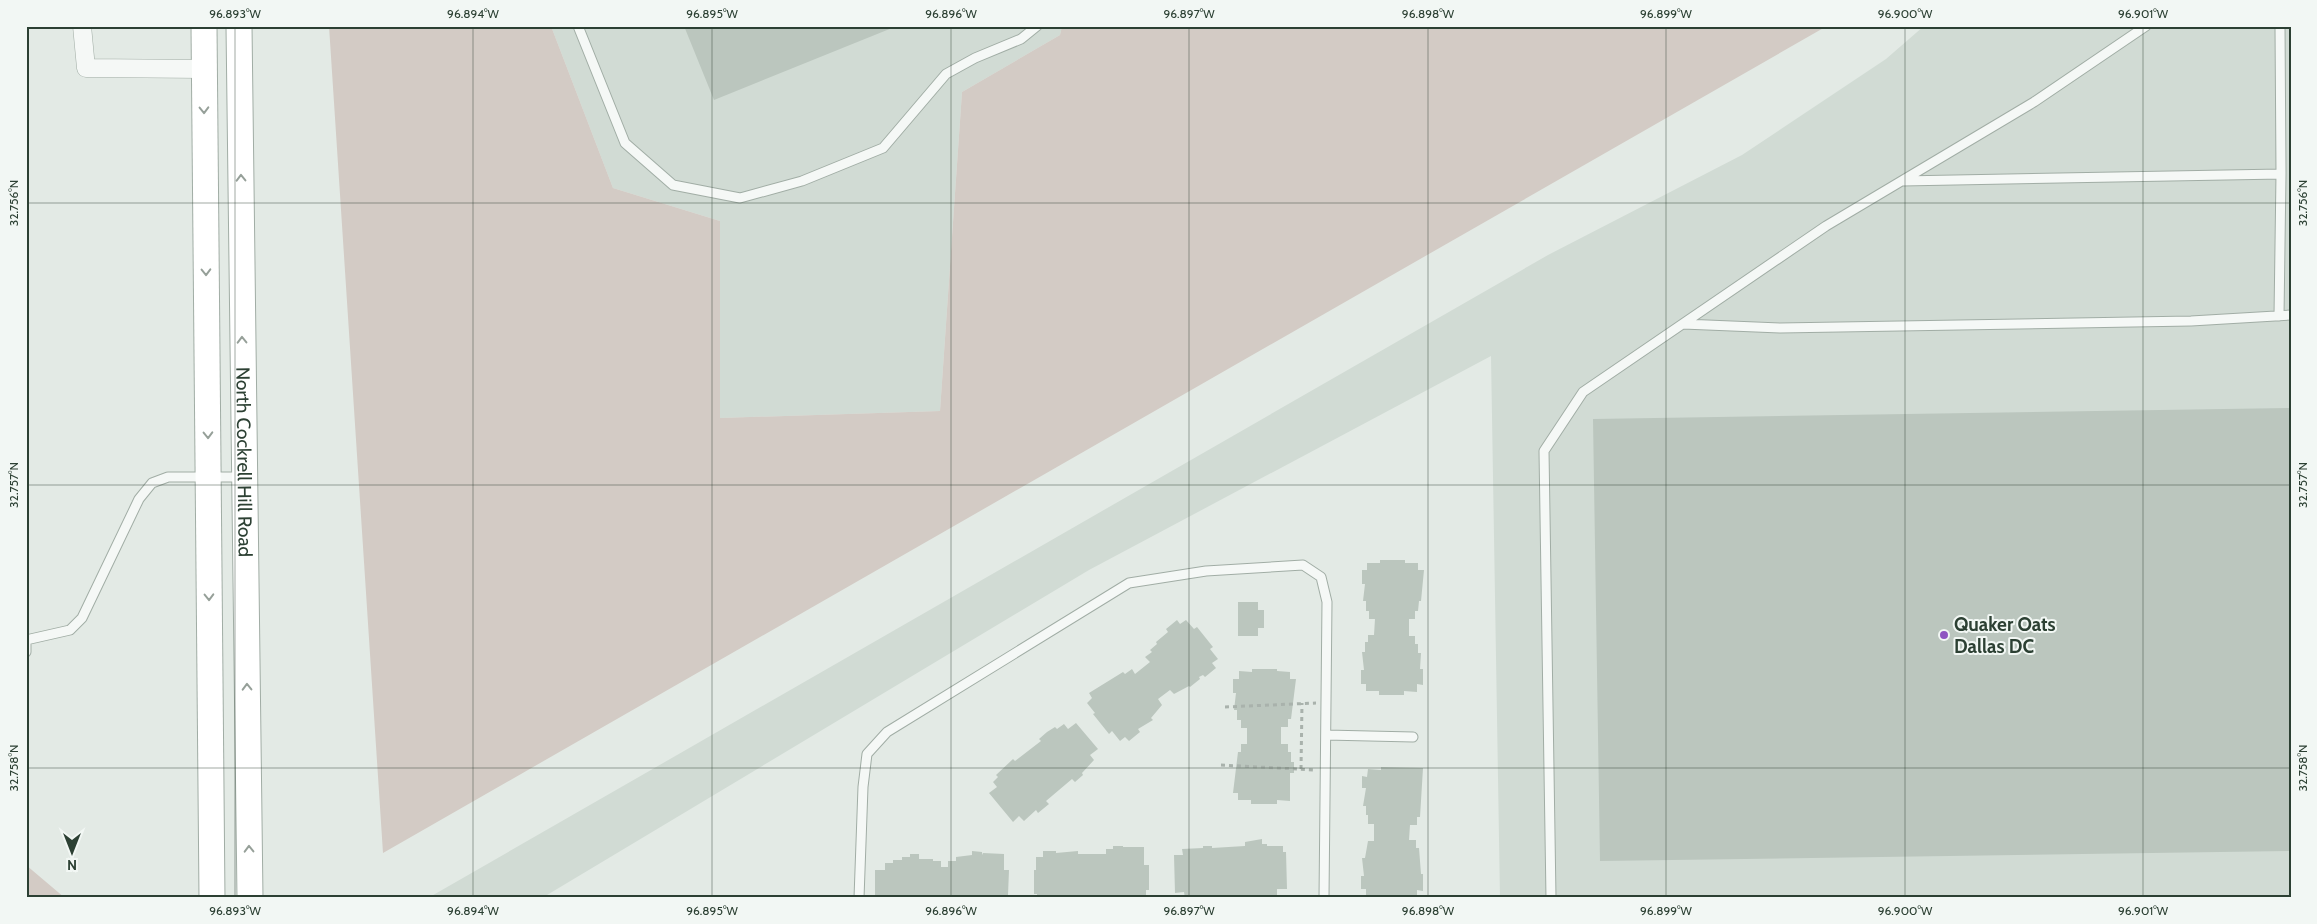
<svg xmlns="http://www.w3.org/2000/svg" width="2317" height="924" font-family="Cabin,sans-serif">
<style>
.built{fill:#d1dbd4}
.green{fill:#d3cbc5}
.building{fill:#bbc6be}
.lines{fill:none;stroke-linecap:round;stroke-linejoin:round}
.lane-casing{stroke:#a1ada5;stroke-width:11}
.street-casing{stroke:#a1ada5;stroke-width:19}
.secondary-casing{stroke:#a1ada5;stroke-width:27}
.path{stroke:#a9b2ac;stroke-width:3;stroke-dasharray:4 4;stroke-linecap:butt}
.lane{stroke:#f5f8f6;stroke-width:9}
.street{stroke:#f5f8f6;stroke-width:18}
.secondary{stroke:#fff;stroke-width:25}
.oneway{stroke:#96a099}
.ticks{fill:none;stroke:#2c4033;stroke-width:1;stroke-opacity:0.45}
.poi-dot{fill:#8f55c1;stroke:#f2f7f4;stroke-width:2}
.labels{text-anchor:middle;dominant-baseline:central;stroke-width:4;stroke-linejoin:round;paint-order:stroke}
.street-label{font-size:19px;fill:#2c4033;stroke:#f2f7f4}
.poi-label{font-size:19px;font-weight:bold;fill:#2c4033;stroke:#f2f7f4;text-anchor:start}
.neatline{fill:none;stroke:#2c4033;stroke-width:2}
.ticks-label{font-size:12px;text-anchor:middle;fill:#2c4033}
</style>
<rect width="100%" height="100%" fill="#e3eae5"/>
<path class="built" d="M551,26H1062L1060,35L962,92L940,411L720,418V221L613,188Z
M1924,26H2291V898H1500L1491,356L1089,570L542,898H428L1548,255L1742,155L1886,59Z"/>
<path class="green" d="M329,26H551L613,188L720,221V418L940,411L962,92L1060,35L1062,26H1827L383,853Z
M26,865L65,898H26Z"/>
<path class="building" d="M684,26H897L714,100Z
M2291,408V851L1600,861L1593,419Z
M1380,560H1405V563H1418V570H1424L1421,601H1419L1418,611H1415V619H1409V636H1415V644H1418V653H1421L1420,669H1423V685L1417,684V692L1404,691V695H1379V691H1366V684H1361V670H1364L1362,652H1365V642H1368V635H1374L1375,619H1369V611H1366V601H1363L1365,584H1362V570H1367V563H1380Z
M1238,602H1258V610H1264V628H1258V636H1238Z
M1177,620L1180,624L1186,620L1194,629L1197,627L1213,647L1210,649L1218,659L1212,663L1216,668L1205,677L1203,675L1199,677L1200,679L1190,687L1189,686L1174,694L1170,690L1158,699L1162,705L1151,718L1153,720L1138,729L1140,732L1129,741L1125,737L1120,741L1112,731L1109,734L1093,714L1095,713L1087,703L1092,698L1089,693L1123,672L1125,674L1132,669L1135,674L1150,662L1145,657L1152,652L1150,650L1157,644L1156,642L1168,632L1166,629Z
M1252,669H1277V671L1290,672V679H1296L1291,719H1288V727H1281V744H1288V752H1291V762H1294V773H1290V801L1277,800V804H1251V800H1238V793H1233L1238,752H1241V744H1247V728H1241V720H1237V710H1234L1236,693H1233V679H1239V671L1252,672Z
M1076,723L1098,749L1090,755L1094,760L1082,773L1083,775L1075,782L1072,779L1046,801L1049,804L1038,813L1036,810L1024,821L1019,816L1013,822L989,793L997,787L993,782L998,777L996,775L1013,759L1015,761L1041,741L1039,739L1047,732L1055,727L1057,729L1064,724L1068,729Z
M1381,767L1423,768L1420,817H1417V825H1410L1409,840H1416V848H1419L1421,874H1423V891L1417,890V898L1366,896V889H1361V876H1364L1362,858H1365L1368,841H1374V824H1368V815H1366V806H1363L1366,788H1362V776L1367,777L1368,769L1381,770Z
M1262,839V844H1267V846H1283V852H1286L1287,889H1277V896H1269V898H1185L1184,892L1175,893L1174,855H1183L1182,849L1203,848V846H1212V848L1245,846V842Z
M1113,846H1123V850V847H1144V865H1149V890H1146V898H1037V894H1034V870H1036V857H1043V851H1056V853L1078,851V854H1106V849H1113Z
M972,851L982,852V855L983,853L1004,854V870H1009L1008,895H1006V898H875V870H885V863H893V860H902V857H910V854H919V859H933V861H941V867H948V861H956V857L972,855Z"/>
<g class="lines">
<defs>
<path id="lane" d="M578,26L625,143L673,185L740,198L802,181L883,148L946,74L975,58L1021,39L1037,26
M2280,26L2281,174
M1902,181L2281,174L2279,316
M1683,324L1780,328L2191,321L2291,315
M26,639V652
M26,640L70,630L82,618L139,499L152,483L168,477H244
M1326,735L1413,737
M859,898L863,787L867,754L887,732L1129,583L1206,571L1303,565L1321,577L1327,602L1324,898
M1551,898L1544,451L1583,392L1826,226L2034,102L2146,26"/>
<path id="street" d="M82,26L86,68L204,69"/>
<g id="secondary">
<path d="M204,26L212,898"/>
<path id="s1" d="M239,26L250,898"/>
</g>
</defs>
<use href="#lane" class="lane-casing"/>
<use href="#street" class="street-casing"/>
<use href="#secondary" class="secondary-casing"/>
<path class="path" d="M1225,707L1316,703
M1221,765L1315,770
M1301,769L1302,703"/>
<use href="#lane" class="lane"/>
<use href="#street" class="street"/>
<use href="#secondary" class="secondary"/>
</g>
<defs><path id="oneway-chevron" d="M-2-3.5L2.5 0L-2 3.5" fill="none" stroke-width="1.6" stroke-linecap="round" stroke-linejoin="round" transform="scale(1.25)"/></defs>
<g class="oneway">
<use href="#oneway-chevron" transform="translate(204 110) rotate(89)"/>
<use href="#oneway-chevron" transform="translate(241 178) rotate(-91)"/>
<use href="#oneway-chevron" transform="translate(206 272) rotate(89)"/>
<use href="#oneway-chevron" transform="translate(242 340) rotate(-91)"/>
<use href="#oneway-chevron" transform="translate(208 435) rotate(89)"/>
<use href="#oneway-chevron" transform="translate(209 597) rotate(89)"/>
<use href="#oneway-chevron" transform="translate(247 687) rotate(-91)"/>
<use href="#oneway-chevron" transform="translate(249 849) rotate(-91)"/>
</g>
<path class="ticks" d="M235,26V898M473,26V898M712,26V898M951,26V898M1189,26V898M1428,26V898M1666,26V898M1905,26V898M2143,26V898M26,203H2291M26,485H2291M26,768H2291"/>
<circle class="poi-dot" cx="1944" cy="635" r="5"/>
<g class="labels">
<g class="street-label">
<text stroke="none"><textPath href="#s1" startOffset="436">North Cockrell Hill Road</textPath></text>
</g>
<g class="poi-label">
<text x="1954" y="624">Quaker Oats<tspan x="1954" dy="22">Dallas DC</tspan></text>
</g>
</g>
<rect width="2317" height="924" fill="none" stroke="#f2f7f4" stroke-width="55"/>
<g transform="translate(72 852) rotate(180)" stroke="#f2f7f4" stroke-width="4" paint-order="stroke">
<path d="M0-4L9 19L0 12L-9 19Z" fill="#2c4033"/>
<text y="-8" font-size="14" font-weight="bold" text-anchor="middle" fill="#2c4033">N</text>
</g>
<rect x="28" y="28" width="2262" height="868" class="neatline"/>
<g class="ticks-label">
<text x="235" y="18">96.893°W</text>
<text x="473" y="18">96.894°W</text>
<text x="712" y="18">96.895°W</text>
<text x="951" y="18">96.896°W</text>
<text x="1189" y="18">96.897°W</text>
<text x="1428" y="18">96.898°W</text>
<text x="1666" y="18">96.899°W</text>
<text x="1905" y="18">96.900°W</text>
<text x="2143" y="18">96.901°W</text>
<text transform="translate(2303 203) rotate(-90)" y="4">32.756°N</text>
<text transform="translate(14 203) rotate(-90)" y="4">32.756°N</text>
<text transform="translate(2303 485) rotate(-90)" y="4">32.757°N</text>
<text transform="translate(14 485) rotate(-90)" y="4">32.757°N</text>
<text transform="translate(2303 768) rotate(-90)" y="4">32.758°N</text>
<text transform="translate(14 768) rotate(-90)" y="4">32.758°N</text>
<text x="235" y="915">96.893°W</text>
<text x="473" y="915">96.894°W</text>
<text x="712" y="915">96.895°W</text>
<text x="951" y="915">96.896°W</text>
<text x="1189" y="915">96.897°W</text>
<text x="1428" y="915">96.898°W</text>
<text x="1666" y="915">96.899°W</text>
<text x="1905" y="915">96.900°W</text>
<text x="2143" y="915">96.901°W</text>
</g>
</svg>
